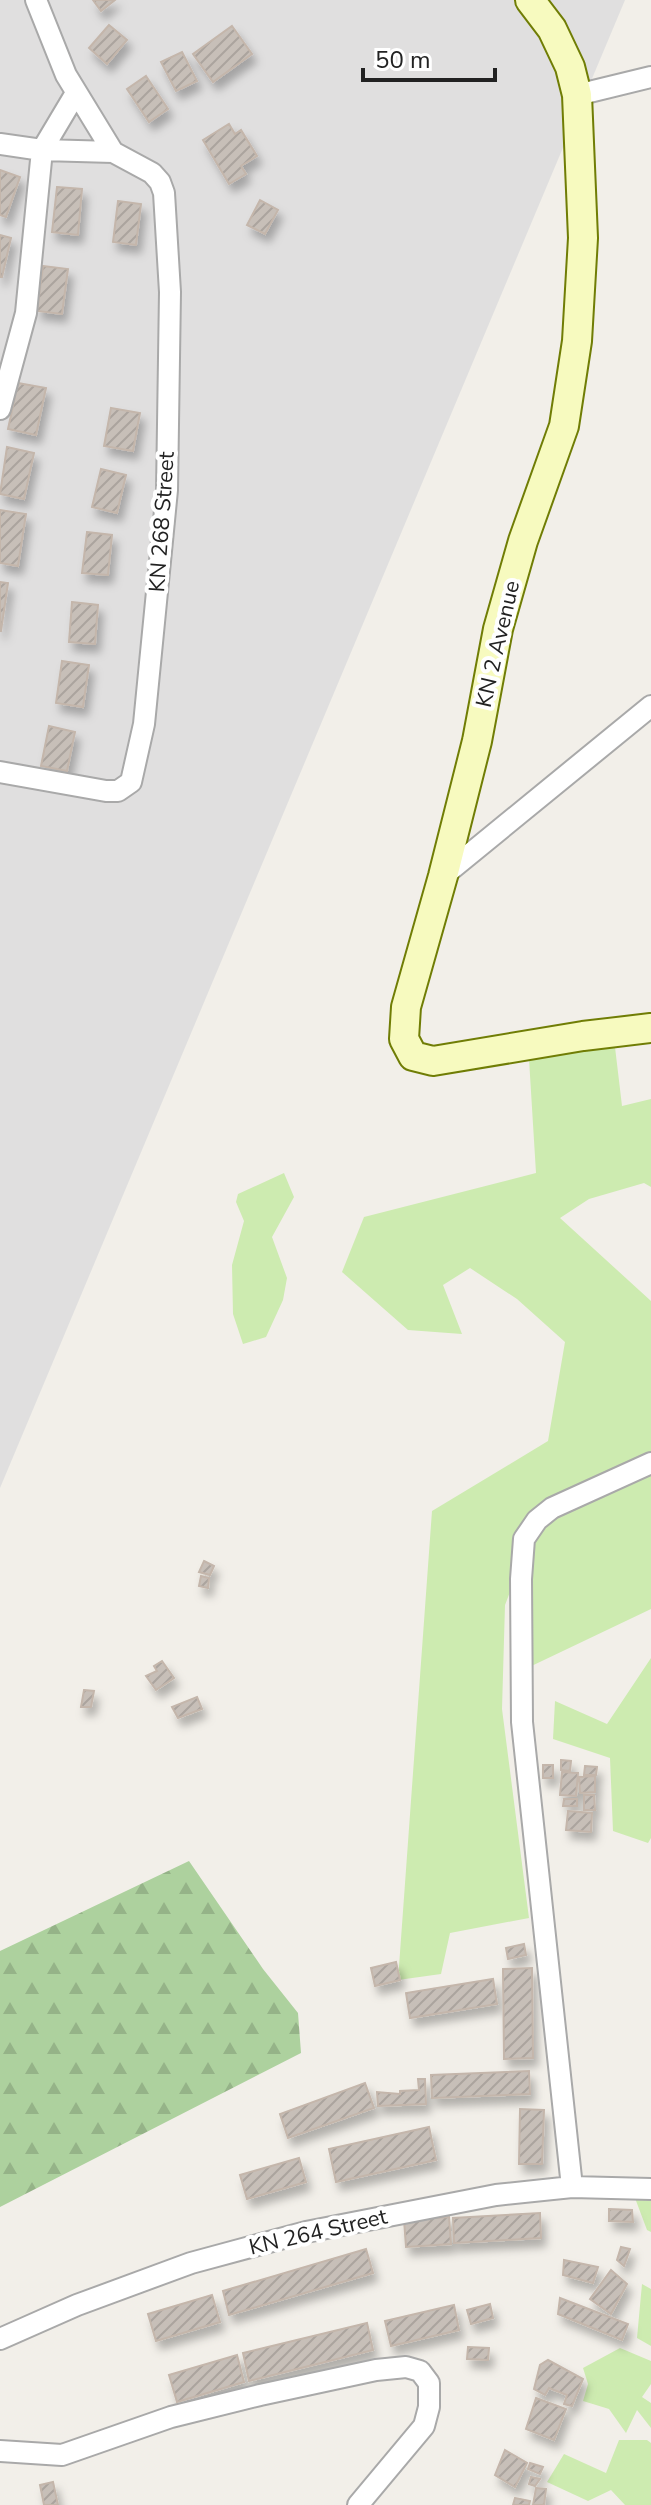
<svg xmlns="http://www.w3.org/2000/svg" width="651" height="2505" font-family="'Nunito Sans',sans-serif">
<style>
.residential{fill:#e0dfdf}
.grass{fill:#cdebb0}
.forest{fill:url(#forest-firs)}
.building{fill:url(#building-hatch);stroke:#c4b6ab;stroke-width:2;filter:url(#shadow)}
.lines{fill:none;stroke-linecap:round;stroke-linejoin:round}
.street-casing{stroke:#a9a9a9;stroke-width:24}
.secondary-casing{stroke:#707d05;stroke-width:32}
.street{stroke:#fff;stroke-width:20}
.secondary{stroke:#f7fabf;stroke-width:28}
.labels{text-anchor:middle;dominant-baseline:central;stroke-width:8;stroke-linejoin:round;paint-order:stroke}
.street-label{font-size:22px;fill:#222;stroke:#fff}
</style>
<defs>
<pattern id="forest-firs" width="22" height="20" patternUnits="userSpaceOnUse" patternTransform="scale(2)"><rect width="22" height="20" fill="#add19e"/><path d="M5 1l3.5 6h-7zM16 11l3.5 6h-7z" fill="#95b388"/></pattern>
<pattern id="building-hatch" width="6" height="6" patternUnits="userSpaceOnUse" patternTransform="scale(2)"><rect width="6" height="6" fill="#c7bfb8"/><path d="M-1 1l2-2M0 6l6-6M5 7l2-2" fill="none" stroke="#aba49e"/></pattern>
<filter id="shadow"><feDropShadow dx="4.5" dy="8" stdDeviation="4" flood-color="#0004"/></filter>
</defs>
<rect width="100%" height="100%" fill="#f2efe9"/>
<path class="residential" d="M0,0H625L0,1488Z"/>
<path class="grass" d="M615,1047L622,1106L651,1099V1187L644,1183L589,1199L560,1218L651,1301V1609L521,1671L535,1527L505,1605L502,1709L529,1918L450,1933L441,1974L398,1980L432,1511L548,1441L565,1342L517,1299L470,1268L443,1285L462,1334L408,1330L342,1272L364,1217L536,1173L529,1059Z
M284,1173L294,1197L272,1237L287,1278L283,1300L266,1337L243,1344L233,1314L232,1265L244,1221L236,1202L238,1194Z
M651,1658V1838L648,1843L613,1831L610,1758L553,1739L555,1701L607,1724Z
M651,2197V2232L647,2230L635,2198Z
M642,2284L651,2289V2346L637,2338Z
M620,2348L651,2361V2384L642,2397L651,2403V2428L637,2410L626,2433L609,2409L583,2401L588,2384L583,2368Z
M619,2440H647L651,2443V2505H625L611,2490L588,2501L547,2482L564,2454L606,2473Z"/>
<path class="forest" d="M189,1861L263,1969L298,2013L301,2053L0,2207V1951Z"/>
<path class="building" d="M93,0H115L101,11Z
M109,25L127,40L107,64L89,48Z
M232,26L252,54L213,82L193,54Z
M182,52L197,81L176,91L161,62Z
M146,76L168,109L149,122L127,89Z
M229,124L235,134L241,130L257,156L241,166L246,174L229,184L203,140Z
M0,170L20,177L6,217L0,215Z
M57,187L82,189L78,235L52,232Z
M260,200L278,210L265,234L247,225Z
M118,201L141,204L136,245L113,242Z
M0,235L11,238L2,277H0Z
M43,266L68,269L62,314L37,311Z
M18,383L46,388L36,435L8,429Z
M111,408L140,413L133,451L104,446Z
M7,447L34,453L24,499L0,494Z
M101,469L126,475L117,513L92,507Z
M0,510L26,514L18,566L0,563Z
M87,532L112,535L108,575L82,573Z
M0,582L8,583L1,631H0Z
M72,602L98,605L95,644L69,642Z
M62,661L89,665L83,707L56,703Z
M49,726L75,732L67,771L41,766Z
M204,1561L214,1566L210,1575L199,1572Z
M201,1576L209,1578L208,1588L199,1586Z
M162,1661L174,1678L156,1690L146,1676L157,1671L154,1666Z
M84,1690L94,1691L91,1707H81Z
M197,1697L202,1709L178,1718L172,1707Z
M561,1760L571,1761L570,1771L561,1770Z
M543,1765H553V1778H543Z
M585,1766L597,1767L596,1775H584Z
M562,1772L578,1773L576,1796L560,1795Z
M595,1776V1792L580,1793L579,1777Z
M584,1795H594L595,1810H584Z
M564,1799H577V1806H563Z
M568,1811L592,1813L591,1832L566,1830Z
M524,1944L526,1955L508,1959L506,1948Z
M396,1962L400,1980L375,1986L371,1968Z
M532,1968L533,2058L504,2059L503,1969Z
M493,1979L497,2004L410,2018L406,1993Z
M529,2071L530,2094L432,2098L431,2075Z
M418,2079H425L426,2104L378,2106L377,2092L400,2094V2091L419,2090Z
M365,2083L374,2108L288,2138L280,2114Z
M520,2109L544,2110L542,2164H519Z
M429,2127L436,2160L336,2182L329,2149Z
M299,2158L306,2182L247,2199L240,2175Z
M609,2209L632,2210L633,2222L609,2221Z
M540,2213L541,2238L454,2243L453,2218Z
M449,2217L451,2244L406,2247L404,2220Z
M621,2247L630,2249L624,2266L617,2260Z
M366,2249L373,2273L229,2315L223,2291Z
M564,2260L598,2267L593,2283L563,2275Z
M611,2270L627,2284L611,2314L590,2299Z
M212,2295L220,2322L156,2341L148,2314Z
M560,2298L628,2324L622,2340L558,2314Z
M490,2304L493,2318L471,2324L467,2310Z
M454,2305L459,2330L391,2346L385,2321Z
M367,2323L373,2350L249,2381L243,2353Z
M468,2347L489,2348L488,2360L467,2359Z
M237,2355L244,2382L177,2402L169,2375Z
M548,2360L583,2379L572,2406L564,2404L567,2395L549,2388L545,2395L534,2389L540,2365Z
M536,2398L566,2409L554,2440L526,2429Z
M505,2450L527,2463L515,2487L495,2475Z
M530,2463L543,2467L540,2474L528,2469Z
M531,2477L540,2479L535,2486L529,2484Z
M53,2482L58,2505H44L40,2485Z
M536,2488L546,2489L544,2505H533Z
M515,2498L530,2501L529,2505H513Z"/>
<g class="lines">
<defs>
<path id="street" d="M36,0L66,75L113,152
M577,95L651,77
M0,144L42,150L113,152L152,173L160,182L164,193L170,292L167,490L144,724L131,782L118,791H106L0,772
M0,409L26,313L42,150L76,93
M443,876L651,706
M572,2187L522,1722L521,1579L524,1539L537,1520L552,1508L651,1463
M0,2339L77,2305L191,2263L306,2232L496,2195L572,2187L651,2189
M0,2451L62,2455L171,2417L260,2395L376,2370L406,2367L420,2371L429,2383V2407L424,2426L358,2505"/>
<path id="secondary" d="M530,0L552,29L570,67L577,95L583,238L577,341L564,426L523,541L498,629L477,741L443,876L406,1007L404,1039L413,1056L433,1061L583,1036L651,1028"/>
</defs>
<use href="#street" class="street-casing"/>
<use href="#secondary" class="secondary-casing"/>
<use href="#street" class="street"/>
<use href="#secondary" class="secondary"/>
</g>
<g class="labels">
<g class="street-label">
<text transform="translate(162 522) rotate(-86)">KN 268 Street</text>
<text transform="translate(498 644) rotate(-77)">KN 2 Avenue</text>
<text transform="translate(318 2232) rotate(-13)">KN 264 Street</text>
</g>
</g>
<path d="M363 68v12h132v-12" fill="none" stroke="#222222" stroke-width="4"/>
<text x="375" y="68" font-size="24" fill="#222222" stroke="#ffffff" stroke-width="6" paint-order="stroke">50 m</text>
</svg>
